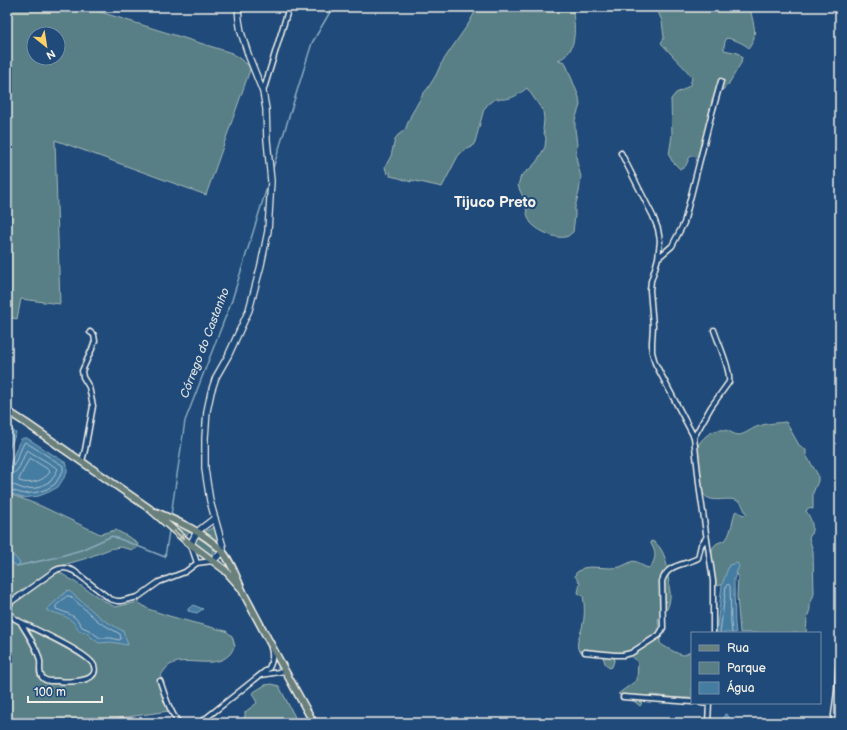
<svg xmlns="http://www.w3.org/2000/svg" width="847" height="730" font-family="'Balsamiq Sans',sans-serif">
<style>
.green{fill:#597f85;stroke:#a6b8b6;fill-rule:evenodd}
.water{fill:#457ca2;stroke:#8babbe}
.lines{fill:none;stroke-linecap:round;stroke-linejoin:round}
.shore{stroke:#aec2cc;stroke-width:1}
.stream{stroke:#8babbe;stroke-width:1.5}
.street-casing{stroke:#f4f1e8;stroke-width:7}
.secondary-casing{stroke:#f4f1e8;stroke-width:8}
.primary-casing{stroke:#f4f1e8;stroke-width:9}
.street{stroke:#1f4a7a;stroke-width:4}
.secondary{stroke:#1f4a7a;stroke-width:5.5}
.primary{stroke:#6a807d;stroke-width:6}
.oneway{stroke:#cbcfc8}
.labels{text-anchor:middle;dominant-baseline:central;stroke-width:4;stroke-linejoin:round;paint-order:stroke}
.water-label{font-size:12px;font-style:italic;fill:#dadfde;stroke:#1f4a7a}
.district-label{font-size:15px;font-weight:bold;fill:#f4f1e8;stroke:#1f4a7a}
</style>
<rect width="100%" height="100%" fill="#1f4a7a"/>
<filter id="ink" filterUnits="userSpaceOnUse"><feTurbulence type="fractalNoise" baseFrequency=".025" numOctaves="2"/><feDisplacementMap in="SourceGraphic" scale="8" xChannelSelector="R" yChannelSelector="G"/><feConvolveMatrix kernelMatrix="1 2 1 2 8 2 1 2 1" color-interpolation-filters="sRGB"/></filter>
<g filter="url(#ink)">
<path class="green" d="M7,7H91V9L232,53L251,67L206,195L55,140L60,304L21,299L17,319L7,317ZM34,34H58V58H34Z
M479,7H572C575,24 579,53 558,60L565,62L579,97L580,105L575,120V129L577,144L576,153L577,162L581,177L579,192L575,207V215L573,232C571,233 570,235 568,236C558,241 538,231 531,223C526,216 527,207 524,199C522,194 519,190 518,185L521,176L532,167L537,161L545,147L546,138L543,130L544,119L543,111L527,88C515,97 511,100 495,99L489,103L484,109L475,142L472,147L463,151L458,156L442,187L411,180V182L399,178L390,176V171L387,174L385,167L391,156L395,139L398,135L405,130L411,115L423,94L428,88L436,75L441,64L451,49L469,23L476,10Z
M656,7H750C751,10 751,14 752,17C755,30 757,36 749,48C743,43 734,39 726,38L724,46V50L738,53L742,57L741,63L728,85L717,95L712,101L710,119L697,157L691,156C686,161 688,168 680,169L672,161L669,155L672,135L671,99L676,93L683,90L690,85L692,78C686,68 679,63 672,55C668,51 665,47 661,43L664,38L662,21Z
M786,422L799,445L806,450V455L818,475V481L813,493V509L808,508L806,511C812,520 815,528 809,538L813,551L814,593L813,597L810,604V609L807,619L806,633H740L737,596L738,575L737,574C729,575 726,586 716,586L714,583C713,573 707,551 716,544C720,541 724,542 727,538C731,532 733,519 735,512L737,511L743,515L747,514C743,510 744,504 738,501C726,495 709,507 701,490L696,450C700,439 712,428 725,430C730,431 734,435 739,435C746,434 752,428 759,426C767,423 778,423 786,422Z
M7,493L41,506L100,534L116,530L134,540L138,544L137,548L133,550L120,547L110,549L84,559L53,568L106,602L115,607L138,602L148,609L169,616L191,622L226,631L232,636L235,646C233,648 232,652 230,654C213,673 177,650 164,671C162,674 159,678 159,682C159,686 167,705 169,711L86,723H7Z
M162,516L192,532C188,533 186,535 186,539Z
M213,526L215,528L219,544L204,532L212,528Z
M198,537L213,548L214,552L213,555C205,556 200,547 194,543L195,539Z
M652,541C667,548 668,572 669,586C669,588 670,590 670,592C671,596 669,604 668,607C666,612 661,616 658,619L660,633V643C662,646 680,655 683,655C686,655 689,652 692,651V699L689,698H679L652,695L645,697L640,706L634,701L618,694L637,680L638,662L630,656L620,653L615,658L612,667L609,668L605,663L603,657L589,651L581,652L578,649C576,642 580,635 582,628C585,617 585,607 583,596L578,593L580,583L575,576L576,573L583,568L590,567L611,568L620,567L633,561L637,562L645,567L650,568C657,557 656,552 650,542Z
M272,684L279,686L298,723H236L245,717V712L257,703L252,693L265,685Z"/>
<path class="water" d="M320,7H343L341,11L319,12Z
M7,427L13,430L16,433L7,454Z
M23,438H27L66,463L67,465V473L58,487L49,492L39,496L23,498L7,492V471L20,440Z
M7,548L20,563L17,566L7,560Z
M737,563L739,566L734,579V586L735,624L736,633H716L722,585L729,565Z
M68,590L102,619L123,631L128,645L111,642L99,643L92,638L87,633L79,631C72,616 61,615 46,610Z
M193,605L203,609L197,613L188,611V609Z
M725,714H727L732,723H717L723,719Z"/>
<g class="lines">
<path class="shore" d="M30,458L49,470L50,472C44,481 30,485 19,481V479L29,459Z
M7,471H10L12,469L24,443L25,442L62,465L63,466V471L60,476L55,484L47,489L38,492L24,494L7,489
M7,476C19,475 22,460 26,451L27,450L57,468L58,469L51,481L37,488L24,489L11,484H7
M67,596H70L99,622L120,634L121,639L119,640L111,638H100L89,630L82,627C76,615 69,614 56,609V606Z
M720,633L726,586L728,584L730,586L731,624L732,633"/>
<path class="stream" d="M273,168L312,43L330,12
M171,515L185,421L232,300L268,184
M17,566L54,558L81,550L112,536L165,557L169,531"/>
<defs>
<path id="street" d="M263,92L289,7
M621,153L653,216L658,229L660,241L658,258
M694,437L711,407L729,382C731,370 718,342 714,330
M82,461L85,450L93,406L89,387L83,377L82,371L92,349L95,341L94,335L90,332
M191,545L197,563
M21,623C27,634 38,648 40,661C41,666 38,674 43,678C46,682 53,681 58,681C67,682 100,683 94,666C90,653 29,627 15,619C10,615 7,609 11,602L53,572C60,567 66,567 74,571L110,599L117,601H121L138,597L159,582L185,572L197,563L212,561
M713,633V581L700,492L694,437L655,363L652,352V342L653,326L650,290L651,281L656,265L658,258L672,246L684,223L710,120L721,81
M585,652L615,655H623L631,653L659,635L663,628L662,581C668,563 684,566 698,558L701,545L706,538
M261,675L285,671
M160,681C165,695 169,711 179,723
M623,697L692,702
M701,703L709,704
M200,723L269,668C273,661 273,655 271,648
M708,723L709,703
M833,723L837,691L840,636"/>
<path id="secondary" d="M191,545C195,530 204,527 215,518
M212,561L223,552V547L210,501L205,469V438L207,411L211,392L216,377L228,356L249,310L261,265L268,231L271,181L267,140L266,109L263,92L249,57L241,32L239,20L238,7"/>
<path id="primary" d="M7,412L12,414L26,423L150,509L185,540L225,570L240,587
M156,512C179,522 203,532 221,550C232,561 238,583 245,596C268,639 290,681 314,723"/>
</defs>
<use href="#street" class="street-casing"/>
<use href="#secondary" class="secondary-casing"/>
<use href="#primary" class="primary-casing"/>
<use href="#street" class="street"/>
<use href="#secondary" class="secondary"/>
<use href="#primary" class="primary"/>
</g>
<defs><path id="oneway-shaft" d="M-6 0H5M1.5-3L5.5 0L1.5 3" fill="none" stroke-width="1.6" stroke-linecap="round" stroke-linejoin="round"/></defs>
<use class="oneway" href="#oneway-shaft" transform="translate(179 535) rotate(41)"/>
</g>
<g class="labels">
<g class="water-label">
<text transform="translate(205 343) rotate(-69)">Córrego do Castanho</text>
</g>
<g class="district-label">
<text x="495" y="202">Tijuco Preto</text>
</g>
</g>
<rect width="847" height="730" fill="none" stroke="#1f4a7a" stroke-width="24"/>
<rect x="12" y="12" width="823" height="706" fill="none" stroke="#f4f1e8" stroke-width="1.5" filter="url(#ink)"/>
<rect x="691" y="632" width="130" height="72" fill="#1f4a7a" stroke="#748da6"/>
<rect x="699" y="645" width="20" height="6" fill="#6a807d" stroke="#748da6"/>
<text x="727" y="652" font-size="12" fill="#f4f1e8">Rua</text>
<rect x="699" y="662" width="20" height="12" fill="#597f85" stroke="#748da6"/>
<text x="727" y="672" font-size="12" fill="#f4f1e8">Parque</text>
<rect x="699" y="682" width="20" height="12" fill="#457ca2" stroke="#748da6"/>
<text x="727" y="692" font-size="12" fill="#f4f1e8">Água</text>
<g transform="translate(46 46) rotate(150)"><circle r="19" fill="#1f4a7a" stroke="#748da6"/>
<path d="M0-3L7 15L0 10L-7 15Z" fill="#ffd166"/>
<text y="-6" font-size="11" font-weight="bold" text-anchor="middle" fill="#f4f1e8">N</text>
</g>
<path d="M28 696v6h74v-6" fill="none" stroke="#f4f1e8" stroke-width="2"/>
<text x="34" y="696" font-size="12" fill="#f4f1e8" stroke="#1f4a7a" stroke-width="3" paint-order="stroke">100 m</text>
</svg>
